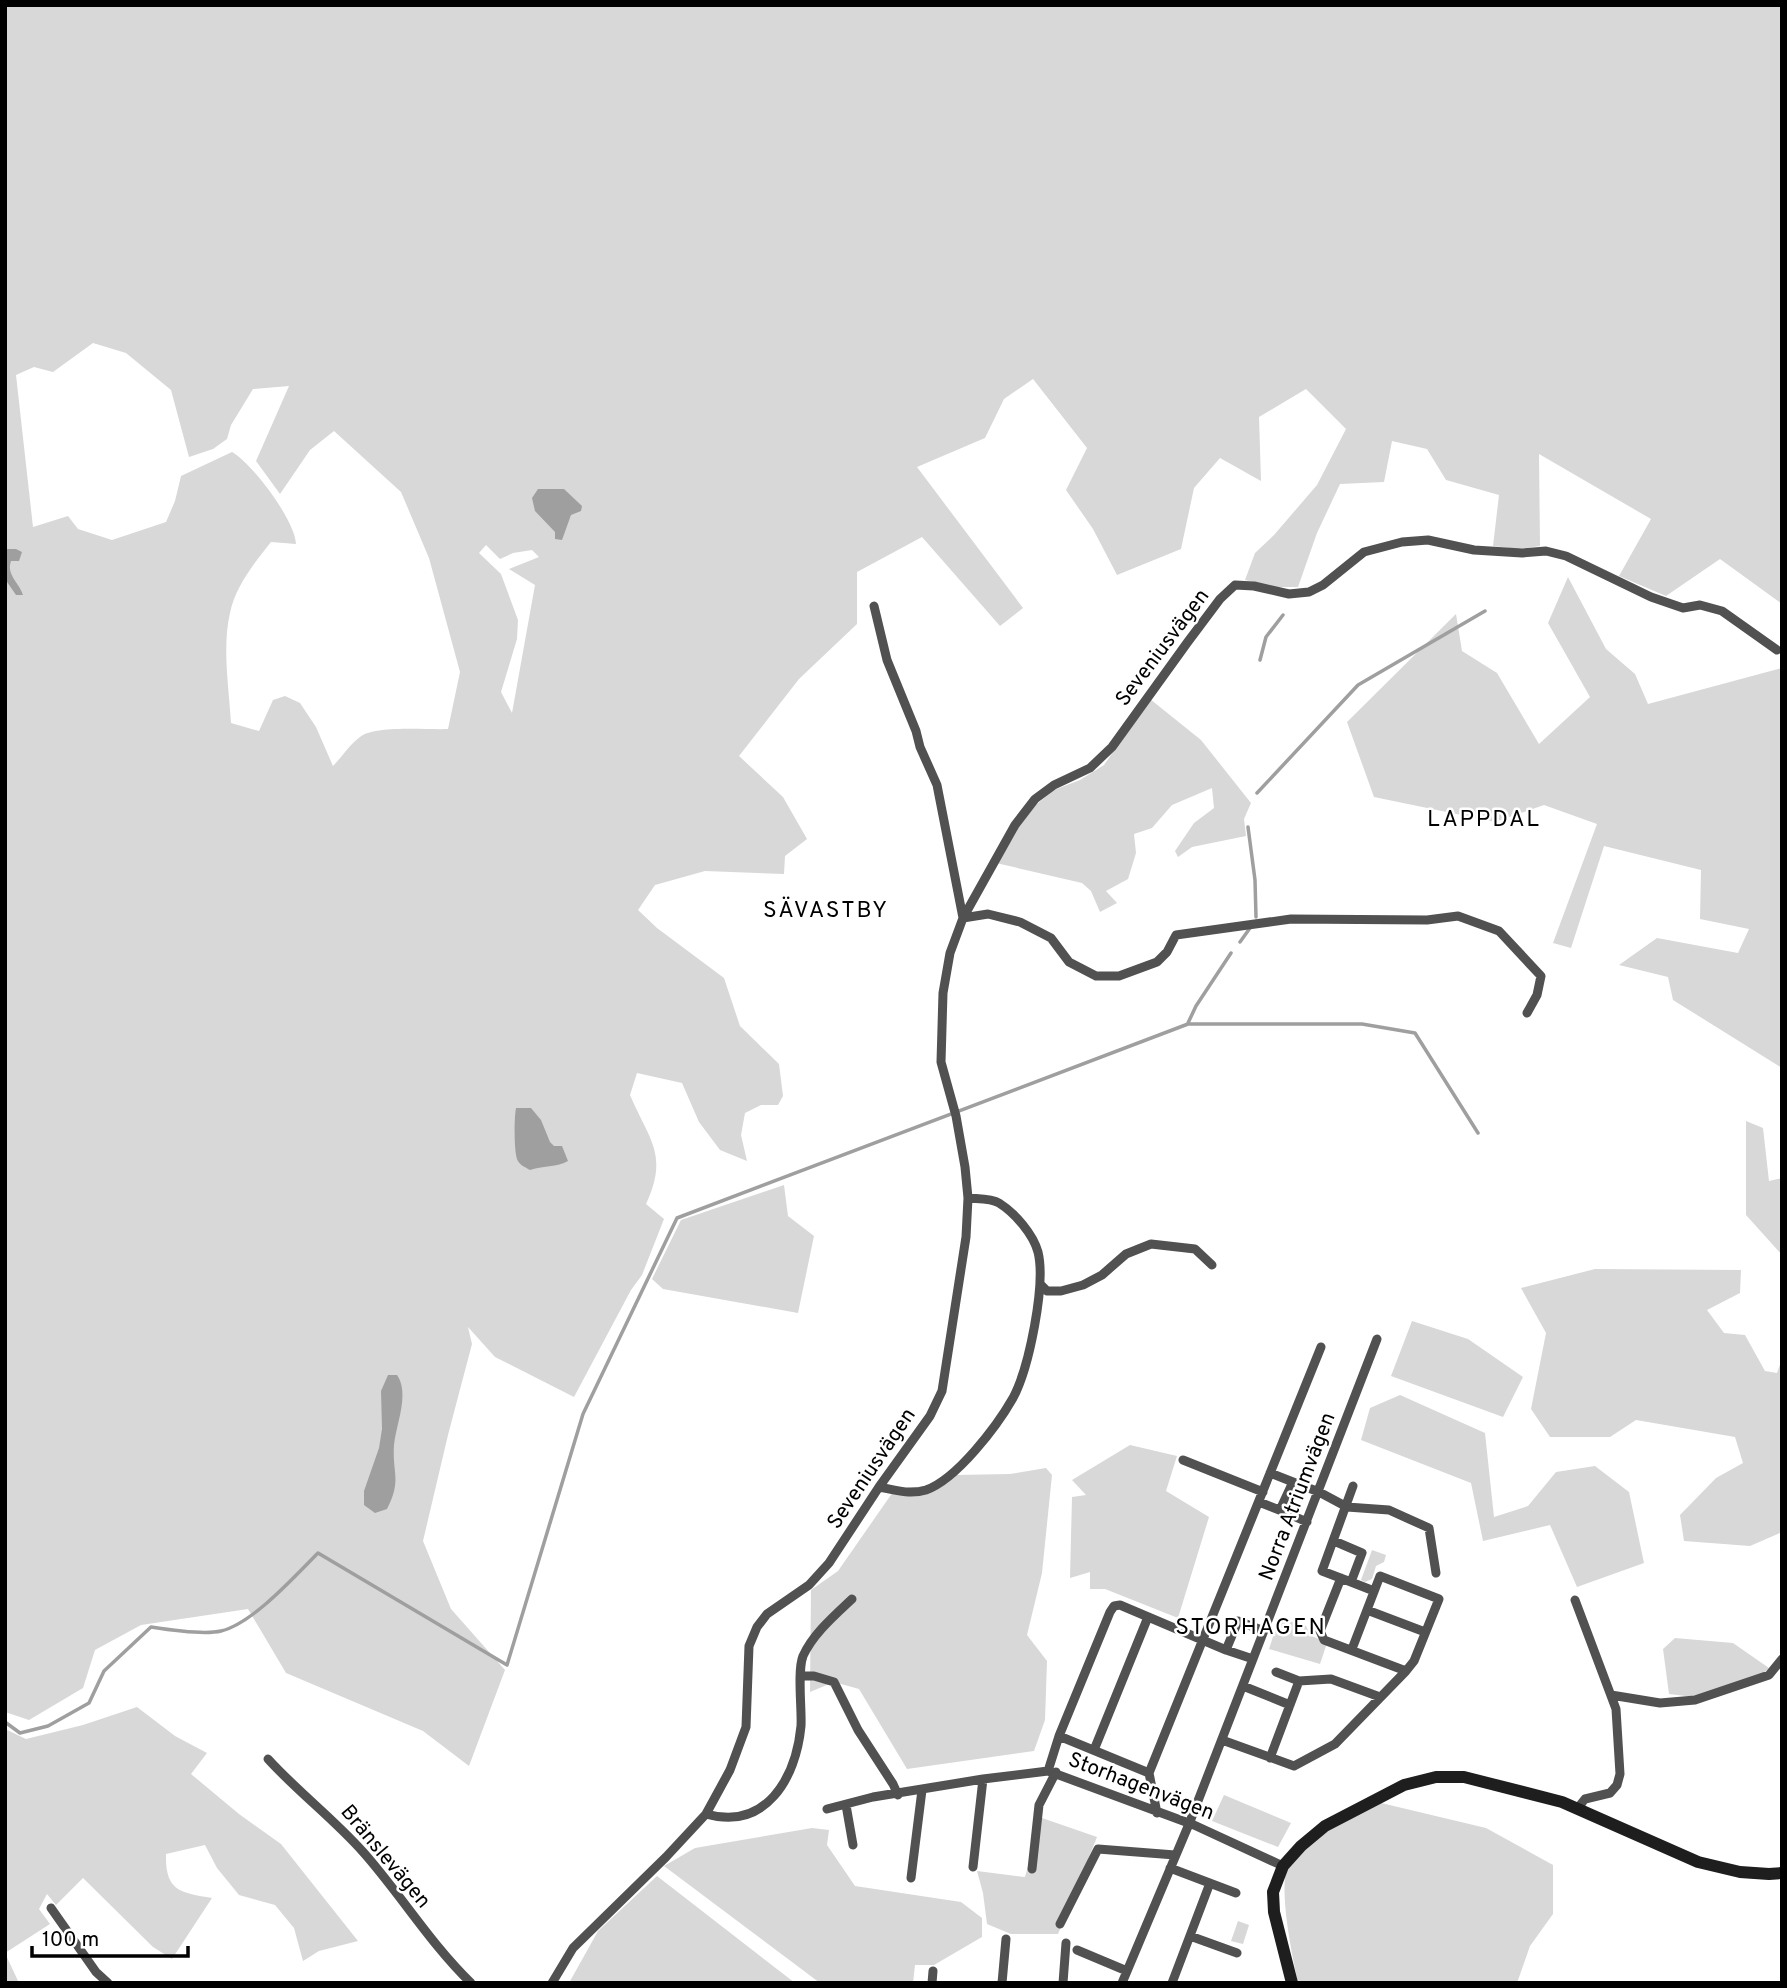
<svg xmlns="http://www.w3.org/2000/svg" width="1787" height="1988" font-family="Overpass,sans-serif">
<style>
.green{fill:#d8d8d8;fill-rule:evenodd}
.water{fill:#9f9f9f}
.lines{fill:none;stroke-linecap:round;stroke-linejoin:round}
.stream{stroke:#9f9f9f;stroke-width:3.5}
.street{stroke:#515151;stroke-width:9}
.secondary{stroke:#1e1e1e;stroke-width:12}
.labels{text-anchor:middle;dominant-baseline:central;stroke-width:5;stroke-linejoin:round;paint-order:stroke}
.street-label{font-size:21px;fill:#000;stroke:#fff}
.neighbourhood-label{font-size:23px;letter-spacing:2px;fill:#000;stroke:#fff}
</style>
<rect width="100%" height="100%" fill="#fff"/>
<path class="green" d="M5,5H1782V604L1720,559L1666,596L1619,576L1651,519L1539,454L1540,546L1518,549L1493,546L1499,495L1446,480L1427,449L1392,441L1384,482L1340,484L1317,533L1298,587H1275L1245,580L1255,553L1274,535L1317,485L1346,429L1306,389L1259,417L1261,481L1220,458L1194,488L1181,549L1117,575L1093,529L1066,490L1087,448L1033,379L1004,399L985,438L917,467L1023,608L1000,626L922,537L857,572V624L799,679L739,756L783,797L807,839L785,856L784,874L705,871L655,885L638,910L657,928L724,978L740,1026L779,1064L783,1096L778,1105H761L745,1113L741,1135L747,1161L720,1150L699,1122L682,1083L637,1073L630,1095C649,1140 669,1154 646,1204L664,1219L642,1275L631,1290L574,1397L495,1357L468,1327L472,1344L448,1435L423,1541L451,1609L505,1670L469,1766L423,1731L286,1673L248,1609L141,1625L95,1650L83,1688L29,1720L5,1712ZM93,343L126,353L171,390L189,457L213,449L227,439L231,425L253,389L289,386L256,461L280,494L310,450L334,431L401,492L429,558L460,672L448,729C427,730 375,725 360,737C350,744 342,757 333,766L316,727L300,703L285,696L273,700L259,731L231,723C229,689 222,647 230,613C235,587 255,562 271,542L296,544C295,520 252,463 232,452L181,476L175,501L166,522L112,540L78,529L68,516L33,527L16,375L34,367L53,372ZM486,545L500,559L513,553L532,550L539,557L509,569L535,585L512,713L501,692L517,639L518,620L501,574L479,553Z
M1568,577L1606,649L1635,674L1648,704L1782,668V1068L1673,1000L1668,977L1619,965L1657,938L1738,953L1749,929L1700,919L1701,870L1604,846L1571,948L1553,943L1597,824L1544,805L1495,822L1374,797L1347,722L1456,614L1462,651L1497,673L1539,744L1590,697L1548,623Z
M1150,699L1201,740L1251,803L1244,819L1246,836L1192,847L1178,857L1175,851L1194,823L1214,808L1212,788L1172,805L1152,828L1134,834L1136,853L1128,879L1106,891L1117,903L1100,912L1091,891L1082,883L996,863L1027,812L1054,790L1080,780L1104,765Z
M1746,1121L1763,1128L1769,1181L1782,1178V1255L1746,1215Z
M784,1185L788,1216L814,1236L798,1313L663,1289L652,1279L681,1220Z
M1595,1269L1741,1270L1740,1293L1707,1310L1724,1333L1745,1335L1765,1371L1777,1373L1782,1359V1532L1750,1546L1684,1541L1680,1515L1716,1478L1743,1463L1735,1437L1636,1420L1610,1437H1550L1531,1409L1546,1333L1521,1288Z
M1412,1321L1468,1339L1523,1377L1503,1417L1391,1376Z
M1400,1395L1485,1433L1494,1517L1528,1506L1556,1472L1595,1466L1629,1492L1644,1563L1577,1587L1550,1525L1483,1541L1471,1483L1361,1440L1370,1408Z
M1130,1445L1177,1456L1166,1491L1209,1517L1178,1618L1105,1589H1090V1572L1070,1578L1072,1497L1086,1495L1072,1480Z
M1046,1468L1052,1475L1042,1573L1027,1635L1047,1661L1045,1720L1034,1751L907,1769L859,1689L834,1682L810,1692L811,1590L838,1571L895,1489L937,1485L956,1475L1010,1474Z
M1372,1550L1386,1555L1384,1562L1376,1566L1372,1579L1365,1582L1361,1580Z
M1279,1618L1306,1626L1310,1635L1327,1643L1320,1664L1269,1649Z
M1675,1638L1733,1643L1769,1668L1762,1675L1694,1697L1669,1694L1663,1649Z
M137,1707L175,1736L207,1753L191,1774L239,1814L281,1844L358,1941L319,1951L303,1961L294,1928L275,1905L239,1895L217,1868L205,1845L166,1854C165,1891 180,1893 212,1898L172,1959L153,1947L83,1878L56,1905L47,1894L39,1909L50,1924L5,1953L19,1983H5V1729L26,1739L83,1725Z
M1224,1795L1291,1823L1278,1847L1212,1821Z
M1377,1802L1486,1828L1553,1865V1914L1530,1946L1517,1983H1298C1293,1958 1275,1879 1291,1859C1312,1832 1347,1818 1377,1802Z
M1042,1818L1097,1837L1058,1934H1011L987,1924L983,1893L977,1871L1025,1877Z
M812,1828L829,1830L827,1845L855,1886L961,1902L982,1918V1937L934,1965H915L913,1983H820L664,1866L695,1848Z
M657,1876L795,1983H569L598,1931Z
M1238,1921L1249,1925L1243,1944L1231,1941Z"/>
<path class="water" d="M538,489H564L582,506L581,511L571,515L562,540L555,539V532L535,511L532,498Z
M8,549H16L22,552L19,561H11C6,575 19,582 23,595H16L5,579V550Z
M516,1108H531L541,1120L550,1142L554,1146H562L568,1161C558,1167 541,1166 530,1170C525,1167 519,1165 517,1159C514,1150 514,1118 516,1108Z
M388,1375H397C410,1394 396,1424 394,1445C392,1473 402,1480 387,1509L375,1513L364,1505V1491L379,1448L382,1429L381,1391Z"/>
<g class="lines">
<path class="stream" d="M1260,660L1266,637L1283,615
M1257,793L1358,685L1485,611
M1248,827L1255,880L1256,917
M1240,942L1250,928
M1188,1023L1196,1006L1231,953
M5,1722L20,1733L48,1726L89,1703L104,1671L151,1627C170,1630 204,1635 221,1631C252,1624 295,1576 318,1553L507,1665L583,1414L677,1218L1188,1024H1362L1415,1033L1478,1133"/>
<path class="street" d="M874,606L887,660L916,731L920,747L937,785L963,918L988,914L1020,922L1051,938L1069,962L1096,976H1119L1157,962L1167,952L1176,935L1291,919L1427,920L1458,916L1499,931L1541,976L1537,995L1527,1013
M1041,1285L1047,1291H1061L1083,1285L1102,1275L1126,1254L1151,1244L1195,1249L1212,1265
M1183,1460L1263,1492
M1270,1473L1293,1482
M879,1487C894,1490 910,1495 926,1490C957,1479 997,1426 1013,1398C1029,1368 1046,1285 1038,1252C1033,1234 1015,1213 999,1203C991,1198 977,1199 968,1198
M1259,1502L1282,1511
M1307,1522L1280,1510L1293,1482L1319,1492L1347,1507L1389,1510L1429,1528L1436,1573
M1334,1541L1362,1553L1351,1582L1322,1571L1353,1486
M1341,1578L1320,1631L1324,1640L1406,1671
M1351,1582L1374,1591
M1575,1600L1616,1709L1620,1774L1617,1785L1610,1793L1585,1799L1577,1809
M1367,1610L1425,1632
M1253,1659L1226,1650L1238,1621L1264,1631
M1276,1672L1299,1681L1331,1679L1380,1697
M802,1676H814L834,1682L858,1730L893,1784L898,1795
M1243,1686L1290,1705
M1611,1695L1660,1703L1695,1700L1769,1675L1782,1659
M1059,1736L1110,1612L1114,1606L1120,1605L1226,1650
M1222,1740L1294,1766L1335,1744L1406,1671L1414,1661L1439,1599L1380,1576L1352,1649
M1094,1750L1148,1617
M1270,1758L1299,1681
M268,1759C298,1792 334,1819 364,1853C401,1895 430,1943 471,1983
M1048,1771L1059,1736L1149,1773L1157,1813
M1149,1773L1321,1347
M846,1805L853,1845
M827,1809L873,1797L983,1779L1048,1771L1194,1825L1283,1866
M706,1814C766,1831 796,1778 801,1726C802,1709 797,1671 803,1656C813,1634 834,1616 852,1599
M973,1867L983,1779
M1170,1868L1236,1893
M1032,1869L1039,1805L1056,1772
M911,1878L922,1790
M51,1908L96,1972L108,1983
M1060,1924L1098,1849L1175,1855
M1190,1936L1237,1953
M1077,1950L1127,1971
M552,1983L573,1948L666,1857L706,1814L730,1770L746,1727L749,1646L757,1627L767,1614L809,1585L829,1563L879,1487L930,1416L942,1391L966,1237L968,1198L965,1167L956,1116L941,1062L943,993L950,953L963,918L1015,825L1035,799L1054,785L1090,768L1112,747L1187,643L1220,599L1235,585L1254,586L1289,594L1309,592L1323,585L1364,552L1402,542L1428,540L1474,550L1522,553L1546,551L1566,556L1651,597L1683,608L1700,605L1722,611L1777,650
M932,1983L933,1971
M1002,1983L1006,1939
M1063,1983L1066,1943
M1122,1983L1189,1824L1377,1339
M1172,1983L1210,1883"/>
<path class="secondary" d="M1292,1983L1274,1912L1273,1892L1283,1866L1301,1846L1325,1826L1404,1785L1436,1777H1464L1562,1802L1698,1862L1740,1872L1769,1874L1782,1873"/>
</g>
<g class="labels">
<g class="street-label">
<text transform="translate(1163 648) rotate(-53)">Seveniusvägen</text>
<text transform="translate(872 1469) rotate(-56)">Seveniusvägen</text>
<text transform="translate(1298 1497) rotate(-69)">Norra Atriumvägen</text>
<text transform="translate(1141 1787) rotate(21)">Storhagenvägen</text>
<text transform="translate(385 1857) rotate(50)">Bränslevägen</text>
</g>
<g class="neighbourhood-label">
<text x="1484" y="820">LAPPDAL</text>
<text x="826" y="911">SÄVASTBY</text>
<text x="1251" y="1628">STORHAGEN</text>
</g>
</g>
<rect width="1787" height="1988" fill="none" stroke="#000000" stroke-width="14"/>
<path d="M32 1946v10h156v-10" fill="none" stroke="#000000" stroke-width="3.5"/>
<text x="42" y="1946" font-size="21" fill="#000000" stroke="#ffffff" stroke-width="5" paint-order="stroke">100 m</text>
</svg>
